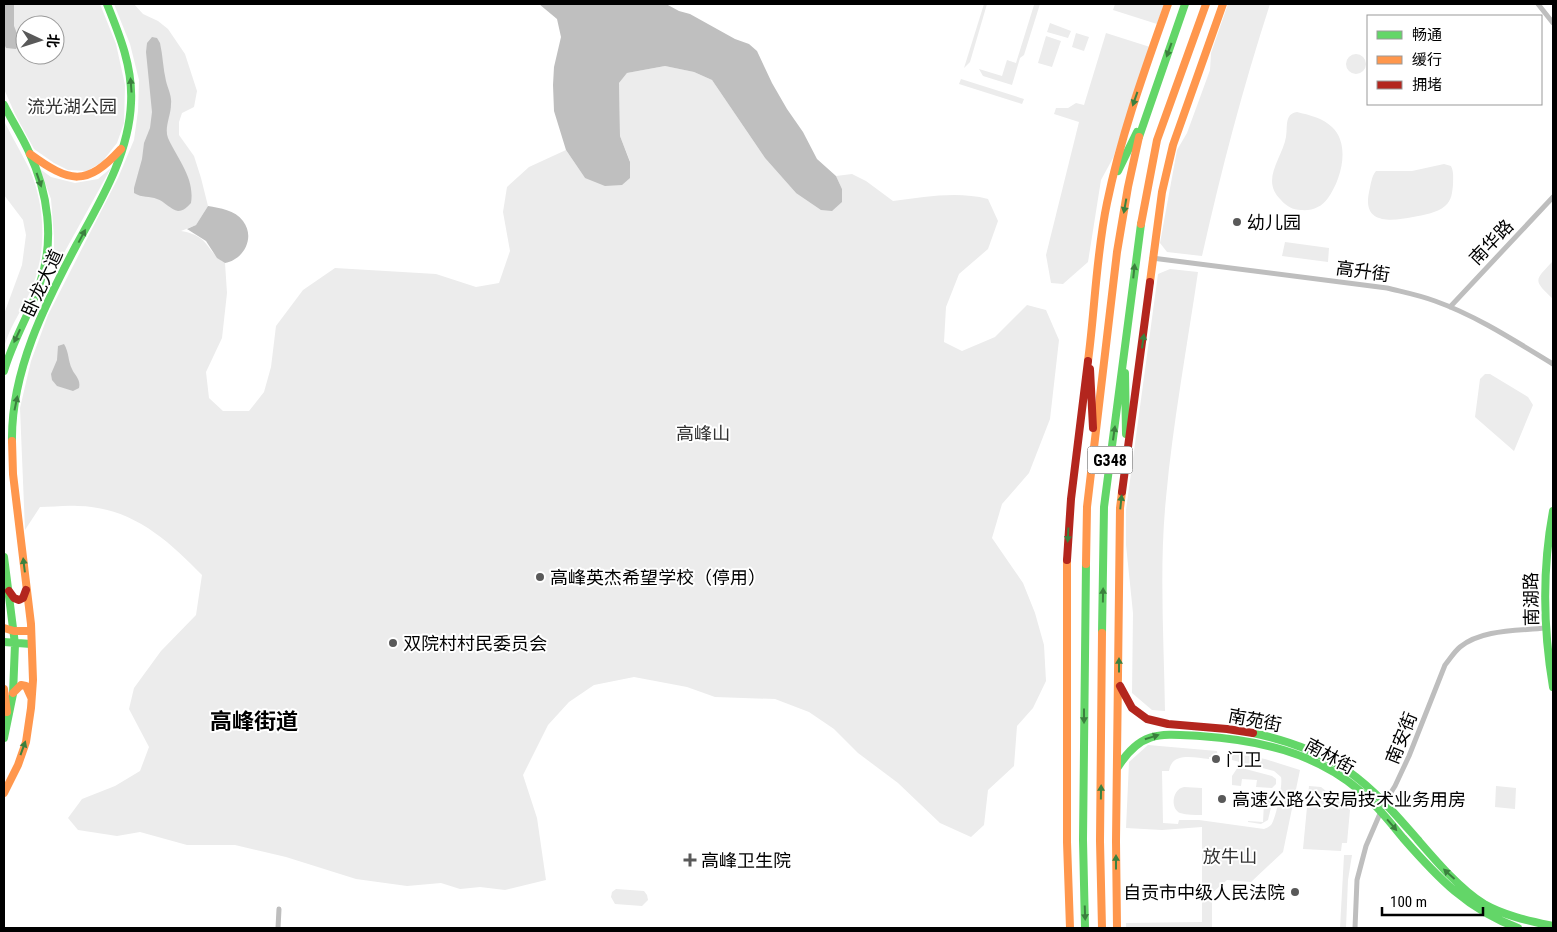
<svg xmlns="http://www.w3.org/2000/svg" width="1557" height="932" font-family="'Roboto Condensed','Noto Sans SC',sans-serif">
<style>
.green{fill:#ececec;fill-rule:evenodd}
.water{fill:#bfbfbf}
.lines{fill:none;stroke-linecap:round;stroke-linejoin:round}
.street{stroke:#bebebe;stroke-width:5}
.fast{stroke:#63d668;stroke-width:8}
.slow{stroke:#ff974d;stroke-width:8}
.jam{stroke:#b3261e;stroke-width:8}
.oneway{fill:#3b803e}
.poi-dot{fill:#595959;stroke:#fff;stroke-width:2}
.labels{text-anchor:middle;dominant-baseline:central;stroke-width:4;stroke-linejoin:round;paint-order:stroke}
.shield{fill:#fff;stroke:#4c4c4c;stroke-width:1}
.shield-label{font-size:16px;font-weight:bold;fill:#000}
.park-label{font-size:18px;fill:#333;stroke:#fff}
.poi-label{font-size:18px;fill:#000;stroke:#fff;text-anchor:start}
.street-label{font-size:18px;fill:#000;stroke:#fff}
.district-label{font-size:22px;font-weight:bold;fill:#000;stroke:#fff}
</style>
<rect width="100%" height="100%" fill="#fff"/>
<path class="green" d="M4,4H100L116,44L125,85L124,123L117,143L102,162L87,171L68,170L54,163L34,149L15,114L4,89ZM25,25H55V55H25Z
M114,4H134L143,14L158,21L168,29L185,54L197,91L194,107L182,113L179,122V135L194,156L201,178L208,206L196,225L181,231C210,236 204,249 225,263L227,293L222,338L206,372L209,398L223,411H249L264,392L271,367L276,326L303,290L335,268L436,274L476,287L499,283L510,251L503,212L507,187L529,167L566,150L585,178L630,161L620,136L619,83L627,73L665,66L694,72L712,80L765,158L796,193L842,189L836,176L852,174L866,181L893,201C925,197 957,191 988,199L998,221L988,249L959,274L946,307L944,342L962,351L995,337L1027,305L1046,310L1059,340L1050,419L1029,473L1002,504L992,538L1023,583L1035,613L1044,645L1046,681L1033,708L1017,726L1014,766L988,790L984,825L971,837L940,823L898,783L858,753L834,729L809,712L775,699L715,697L687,687L634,677L594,685L569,702L548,725L523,775L537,818L546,880L505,890L480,887L460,889L441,883L407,886L356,879L286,857L235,845H187L140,832L117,836L78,830L68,818L82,799L115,786L140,771L149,747L129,709L134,688L161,651L196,615L202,575C167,539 131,507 78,506C65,505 52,507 40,507L25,530L20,408L31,361L48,315L118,178L134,140L138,111L139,80L130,44Z
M984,4H987L970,62L964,68Z
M1030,4H1040L1024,55L1020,58L1012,85L983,76L979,69L1002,76L1007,60L1016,63L1034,5Z
M1115,4H1164L1157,24L1113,10Z
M1228,4H1270C1243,87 1221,171 1202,256L1167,252L1160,243L1177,150L1187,133L1210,70L1211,53Z
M1050,23L1071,31L1068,38L1047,32Z
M1076,33L1089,37L1084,51L1072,47Z
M1106,33L1150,47L1113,158L1101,180L1088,262L1063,284L1051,283L1046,255L1079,122L1054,114L1056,108H1068L1076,103L1084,105Z
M1046,36L1061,41L1052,67L1038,63Z
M1346 64a10 10 0 1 1 20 0a10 10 0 1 1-20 0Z
M961,79L1024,99L1022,104L959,84Z
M1297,112C1309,115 1323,118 1332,127C1351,145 1341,180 1328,198C1322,207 1312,211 1301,210C1293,210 1286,206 1281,200C1260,180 1282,159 1286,137C1288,127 1284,114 1297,112Z
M4,121C12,137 21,152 29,168C45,204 47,248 33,285C25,306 10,325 4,347V314L22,265L26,235L23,220L4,195Z
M1444,164L1451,166C1454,172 1453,178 1453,185C1452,193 1452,200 1445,206C1437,213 1423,215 1413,217C1392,221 1362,225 1369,192C1371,185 1371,177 1376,171H1412Z
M111,168L54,271V236L51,199L40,169L51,177L75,183L98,179Z
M1285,242L1329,248L1328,262L1282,256Z
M1553,261V299C1533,280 1534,281 1553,261Z
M1170,269L1198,272C1187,347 1173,422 1166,498C1159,567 1164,642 1165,711L1152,710L1132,693L1133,613L1126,545V510L1158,274Z
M1485,374H1490L1528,397L1533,405L1514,451L1475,417L1480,379Z
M1148,745L1217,751L1218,757H1209V759C1195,758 1172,751 1169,771H1162L1163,823L1178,824L1179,820H1199L1264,829C1266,828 1269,827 1271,825C1276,819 1283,784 1281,777L1274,771L1232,760V753L1265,759L1300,770L1283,852L1251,882L1227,880L1212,893V928H1126V923L1202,922V827L1162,830L1126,828L1129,762Z
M1238,767L1272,776L1276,779V784L1272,788L1256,787L1257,780L1242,779L1241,786L1232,785V776Z
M1309,786L1321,787L1350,810L1347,843H1342L1341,851L1303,849Z
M1496,786L1516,788L1515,809L1495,807Z
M1184,787L1202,788V815C1195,815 1187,815 1180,813C1170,809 1172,789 1184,787Z
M1268,793L1273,799L1268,820L1261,824L1248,822V821L1263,822L1264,802H1267Z
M1344,855H1352L1348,880L1346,928H1340Z
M616,889L644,891L647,895L648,900L642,906L615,904L611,897L612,892Z"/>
<path class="water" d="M4,4H14V26L20,41L16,49L6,48L4,44Z
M539,4H666L679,11L690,14L735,39L749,44L757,51L772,83L787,109L803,132L817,159L836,176L842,189V202L832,211L821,210L796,193L765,158L712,80L694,72L665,66L627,73L619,83L620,136L630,162V178L622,185L605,186L585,178L566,150L554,111L553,85L554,67L561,37L557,19Z
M152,37L157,38L160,43C163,56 163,69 166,81C168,89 172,96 171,104C171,116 164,127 168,138C178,160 195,178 191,203C187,207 184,211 178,211C171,210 164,201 157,199C150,196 142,198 134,193V188L142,159L144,143L150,128L152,112L146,52L147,43Z
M208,206C220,208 235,210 243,221C256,238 243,260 225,263L217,258L206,241L187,229L196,225Z
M64,344C69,352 68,361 72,369C75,376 81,379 79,388L73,391L57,386L52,380L51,374L57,360L58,346Z"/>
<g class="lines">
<path class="street" d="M1538,4L1553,23
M1152,258L1387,288C1403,292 1419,295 1435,301C1477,316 1515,341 1553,364
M1450,307L1553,197
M278,928L279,909
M1355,928L1357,880L1366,846L1385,802L1395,786L1409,756L1445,665C1450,659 1454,652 1460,647C1482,629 1518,631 1545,628"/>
<path class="fast" d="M4,105C12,121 22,136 29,152C48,192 55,240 40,283C30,313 13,340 4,371
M1139,137L1185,4
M1118,171L1137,132
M1125,373L1126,434
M12,441C11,371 45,304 77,244C101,200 129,154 131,103C133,68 120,36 107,4
M1553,511C1542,570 1543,628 1553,687
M4,557L15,644L13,694L4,738
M1102,633L1104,507L1141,224
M4,642L31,644
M1253,733C1286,740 1320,752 1348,771C1375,790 1397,816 1418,840C1437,862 1460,889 1484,904C1505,916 1530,921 1553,926
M1118,767C1141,730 1161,734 1200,736C1258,740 1314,752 1359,790C1376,804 1389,821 1403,838C1438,878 1467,909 1518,928
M1085,928L1083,840L1086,564"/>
<path class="slow" d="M30,154C70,183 86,187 121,149
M1141,224L1157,140L1206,4
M1150,282L1162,192L1173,145L1223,4
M1088,361C1095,309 1096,255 1107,203C1121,135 1145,69 1168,4
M1067,560V842L1070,928
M1086,564L1087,507L1117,252L1128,187L1139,137
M4,628L14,631H30
M4,689L7,712
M13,693L21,685L26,686L31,697
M4,793L18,765L26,742L31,708L33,680L31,624L13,474L12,441
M1102,928L1100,841L1102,633
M1117,928L1116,841L1120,508L1122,492"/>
<path class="jam" d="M1090,369L1093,428
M1122,492L1150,282
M1067,560L1071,499L1088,361
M9,591L14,598L19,600L23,598L26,590
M1120,686L1132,708L1147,719L1168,724L1227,729L1253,733"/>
</g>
<defs><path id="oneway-solid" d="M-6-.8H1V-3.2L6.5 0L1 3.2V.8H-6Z" transform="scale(1.25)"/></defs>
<g class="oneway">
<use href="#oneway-solid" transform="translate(1169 50) rotate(110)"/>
<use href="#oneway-solid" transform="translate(131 85) rotate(-94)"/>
<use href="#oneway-solid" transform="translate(1135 99) rotate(109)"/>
<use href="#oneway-solid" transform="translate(39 180) rotate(71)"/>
<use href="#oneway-solid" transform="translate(1125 206) rotate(100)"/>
<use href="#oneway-solid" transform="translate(82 236) rotate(-62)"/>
<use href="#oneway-solid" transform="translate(1134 271) rotate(-84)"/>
<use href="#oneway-solid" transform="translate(17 336) rotate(115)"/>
<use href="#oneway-solid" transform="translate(1143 341) rotate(-82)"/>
<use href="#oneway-solid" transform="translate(16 403) rotate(-78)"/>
<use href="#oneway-solid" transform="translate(1114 433) rotate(-82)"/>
<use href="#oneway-solid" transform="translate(1121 502) rotate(-84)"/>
<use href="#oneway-solid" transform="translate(1068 535) rotate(93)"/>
<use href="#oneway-solid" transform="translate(24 565) rotate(-97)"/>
<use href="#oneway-solid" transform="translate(1103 595) rotate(-89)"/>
<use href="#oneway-solid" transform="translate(1119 665) rotate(-90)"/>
<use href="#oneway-solid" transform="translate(1084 716) rotate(90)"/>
<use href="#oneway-solid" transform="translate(1152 737) rotate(-17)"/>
<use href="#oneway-solid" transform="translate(23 748) rotate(-70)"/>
<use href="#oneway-solid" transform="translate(1101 792) rotate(-89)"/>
<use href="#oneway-solid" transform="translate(1392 825) rotate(49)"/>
<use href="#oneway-solid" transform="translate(1116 862) rotate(-90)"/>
<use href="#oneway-solid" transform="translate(1449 874) rotate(-138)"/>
<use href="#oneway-solid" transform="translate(1085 913) rotate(88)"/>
</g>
<g class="poi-dot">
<circle cx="1237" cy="222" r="5"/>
<circle cx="540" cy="577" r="5"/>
<circle cx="393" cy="643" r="5"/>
<circle cx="1216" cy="759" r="5"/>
<circle cx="1222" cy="799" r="5"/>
<path d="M687.5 852.5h5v5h5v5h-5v5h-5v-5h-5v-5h5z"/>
<circle cx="1295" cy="892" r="5"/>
</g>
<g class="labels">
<rect class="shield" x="1087.5" y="446.5" width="45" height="27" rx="4"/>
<g class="shield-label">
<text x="1110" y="460">G348</text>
</g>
<g class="park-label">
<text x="72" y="106">流光湖公园</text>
<text x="703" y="433">高峰山</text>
<text x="1230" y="856">放牛山</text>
</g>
<g class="poi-label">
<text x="1247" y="222">幼儿园</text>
<text x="550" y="577">高峰英杰希望学校（停用）</text>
<text x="403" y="643">双院村村民委员会</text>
<text x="1226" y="759">门卫</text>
<text x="1232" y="799">高速公路公安局技术业务用房</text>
<text x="701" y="860">高峰卫生院</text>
<text x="1285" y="892" text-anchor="end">自贡市中级人民法院</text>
</g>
<g class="street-label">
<text transform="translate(1491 242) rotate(-46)">南华路</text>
<text transform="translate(1363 271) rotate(8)">高升街</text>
<text transform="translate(42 283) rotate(-65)">卧龙大道</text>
<text transform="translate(1531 599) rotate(-91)">南湖路</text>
<text transform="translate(1255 720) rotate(11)">南苑街</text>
<text transform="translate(1401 738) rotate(-68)">南安街</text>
<text transform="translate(1330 756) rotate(29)">南林街</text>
</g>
<g class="district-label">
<text x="254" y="721">高峰街道</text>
</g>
</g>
<rect width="1557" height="932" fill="none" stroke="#000000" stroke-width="10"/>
<rect x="1367" y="15" width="175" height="90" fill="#ffffff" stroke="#999999"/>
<rect x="1377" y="31" width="25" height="8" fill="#63d668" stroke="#999999"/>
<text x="1412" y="40" font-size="15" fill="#000000">畅通</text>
<rect x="1377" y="56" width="25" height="8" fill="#ff974d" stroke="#999999"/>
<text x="1412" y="65" font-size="15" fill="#000000">缓行</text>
<rect x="1377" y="81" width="25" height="8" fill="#b3261e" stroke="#999999"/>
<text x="1412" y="90" font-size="15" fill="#000000">拥堵</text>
<g transform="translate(40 40) rotate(94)"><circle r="24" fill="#ffffff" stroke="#999999"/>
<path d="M0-4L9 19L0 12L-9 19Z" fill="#595959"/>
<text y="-8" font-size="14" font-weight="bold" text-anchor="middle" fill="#000000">北</text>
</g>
<path d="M1382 907v8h101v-8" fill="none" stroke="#000000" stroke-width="2.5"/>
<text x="1390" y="907" font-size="15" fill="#000000" stroke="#ffffff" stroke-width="4" paint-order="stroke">100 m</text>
</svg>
